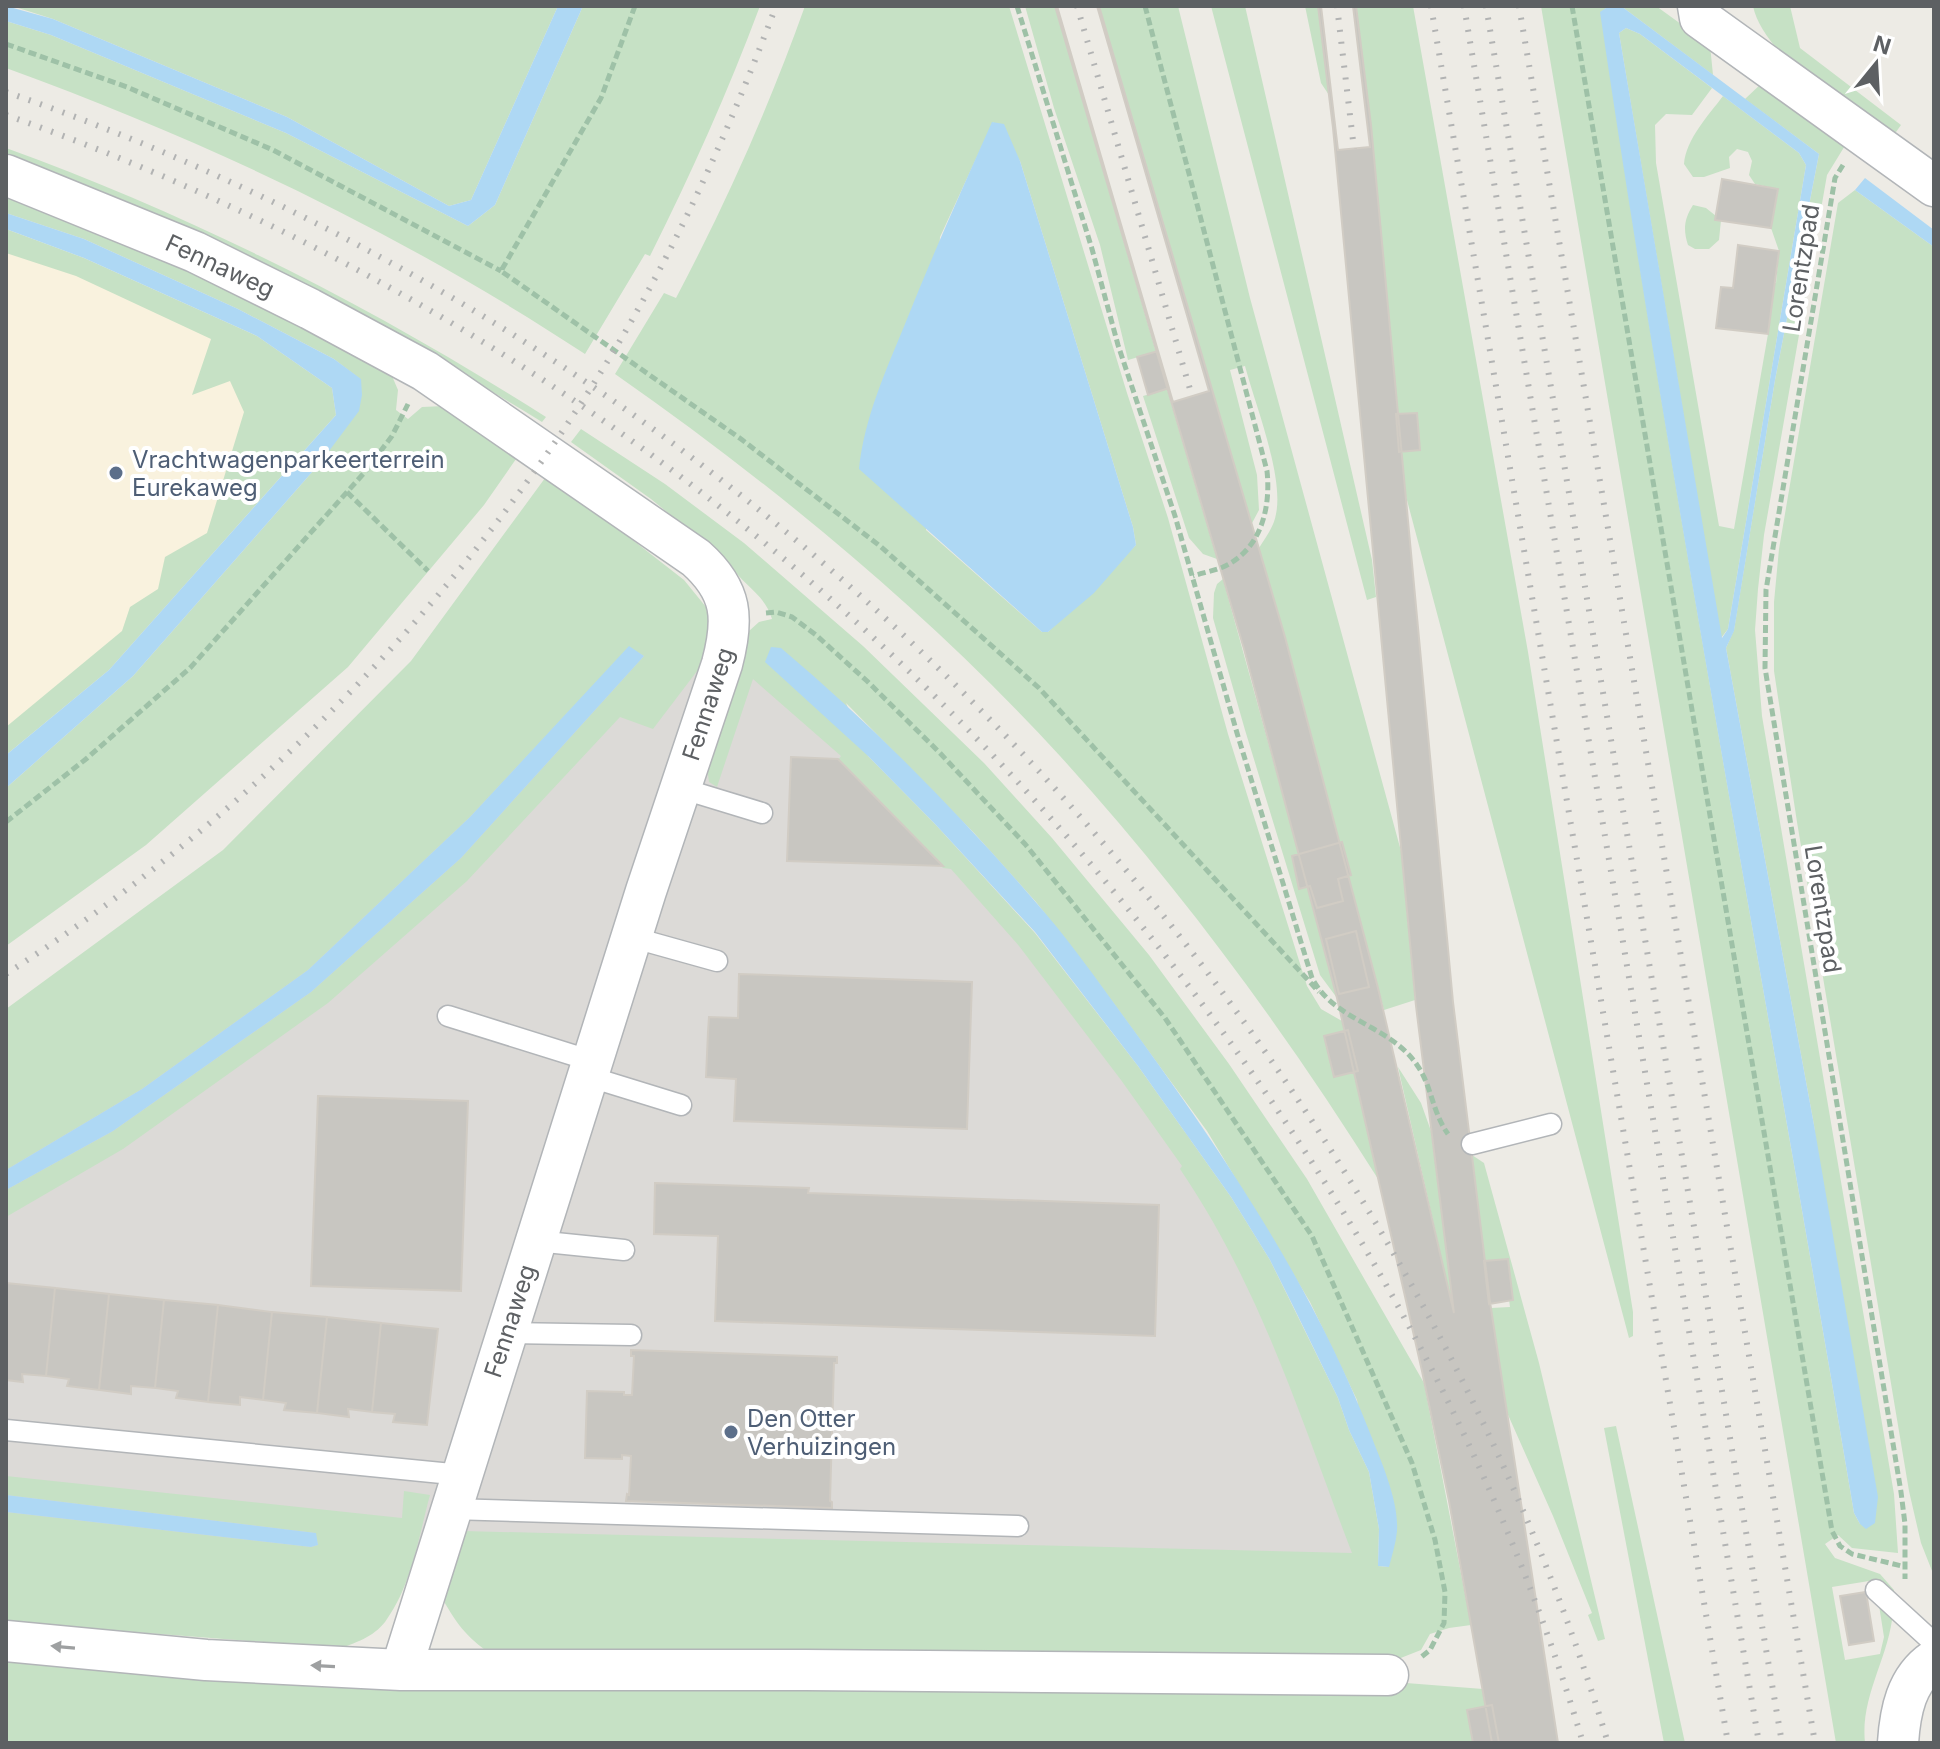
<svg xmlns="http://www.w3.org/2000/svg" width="1940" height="1749" font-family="Inter,sans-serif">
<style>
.commercial{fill:#f9f2de}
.industrial{fill:#dcdad7}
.green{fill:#c6e1c5;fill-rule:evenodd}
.water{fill:#aed8f4;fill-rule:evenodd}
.building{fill:#c8c6c1;stroke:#d1ccc4;stroke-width:2}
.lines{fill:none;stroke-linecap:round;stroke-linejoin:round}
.service-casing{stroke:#b2b5b8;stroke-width:23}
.minor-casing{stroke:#b2b5b8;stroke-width:43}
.path{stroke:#9ec1a7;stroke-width:5;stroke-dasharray:8 4;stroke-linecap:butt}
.service{stroke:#fff;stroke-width:20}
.minor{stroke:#fff;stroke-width:40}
.rail{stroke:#b2b3b3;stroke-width:6;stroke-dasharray:2 10;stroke-linecap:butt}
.oneway{fill:#9ea0a1}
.service-dot{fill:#5c6f8a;stroke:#fff;stroke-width:3}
.labels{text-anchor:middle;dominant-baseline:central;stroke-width:8;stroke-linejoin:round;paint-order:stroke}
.street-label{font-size:24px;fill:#5d6063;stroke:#fff}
.service-label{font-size:24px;fill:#4e5e75;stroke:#fff;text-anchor:start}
</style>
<rect width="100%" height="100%" fill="#edebe5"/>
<path class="commercial" d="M6,217L245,325L342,419L6,768Z"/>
<path class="industrial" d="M678,598L765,662L868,756L1189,1137L1378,1566L637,1573L6,1557V1107Z"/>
<path class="green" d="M12,6H558L471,200L449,206L287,117L53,19Z
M583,6H760C728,92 691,174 650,256L645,254L585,354C404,235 210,142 6,68V21L51,35L286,133L468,226L495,205Z
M805,6H1009L1127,393L1168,518L1228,734L1307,986L1321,1009L1342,1021L1345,1031L1324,1036L1334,1077L1355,1072L1380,1182C1286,1032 1180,888 1060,756C928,612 775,486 615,374L664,293L676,298C726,203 769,107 805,6ZM993,122L1020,161L1133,527L1136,545L1048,632H1042L926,530L940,237Z
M1025,6H1055L1156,352L1128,360L1100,245L1054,108Z
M1099,6H1178L1250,298L1401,851L1415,1000L1384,1010L1259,548C1265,538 1274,527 1276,514C1284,476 1255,404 1245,366L1230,370L1257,475L1259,510L1251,525Z
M1211,6H1245L1372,560L1376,597L1367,600Z
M1305,6H1318L1329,95L1321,83Z
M1356,6H1413L1528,652L1633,1312V1336L1629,1338L1403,485L1371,125Z
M1541,6H1609L1601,12C1674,514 1770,1012 1854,1513L1860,1524L1814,1125L1726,648L1734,630L1775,380L1819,154L1745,99L1763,82L1846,144L1827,175L1764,535L1758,589L1755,630L1762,716L1894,1494L1898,1553L1852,1548L1838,1535L1825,1544L1835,1558L1880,1574L1894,1590V1594L1875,1580L1832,1587L1845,1660L1880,1654L1884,1637L1878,1599L1893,1612C1889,1658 1860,1696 1865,1743H1836Z
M1621,6H1656L1710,45L1713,75Z
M1753,6H1790L1800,48L1901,125L1891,139C1849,108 1764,58 1753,6Z
M1626,28L1640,34L1712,88L1692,115L1666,114L1655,125L1656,163L1719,526L1734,529L1768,334L1773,283H1776L1779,251L1771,228L1778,189L1755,184L1749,175L1752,161L1748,152L1737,149L1729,157L1730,168L1704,177H1693L1684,164C1686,139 1708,116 1723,96L1799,153L1806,165L1728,629L1721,638L1619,33Z
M6,148C196,217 375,308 546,417L542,422C468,377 394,331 317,290C217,238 112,193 6,155Z
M1855,190L1934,247V1576L1921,1543L1909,1491L1797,822L1774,671V602L1779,549L1838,203Z
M6,196L128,244L220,285L392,376L398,390L396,410L408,419L422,407L444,406L523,449L484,505L348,667L146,845L6,946V788L133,676L320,463L360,379L334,359L238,309L84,239L6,213Z
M1693,205L1706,208L1721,220L1719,240L1709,249H1695L1688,245C1683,230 1684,219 1693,205Z
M6,229L84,258L257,336L332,388L336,415L109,670L6,755V727L122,631L130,607L158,589L165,557L207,533L244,412L230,381L192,395L211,339L76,276L6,253Z
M1167,389L1217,559L1203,554L1189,538L1143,396Z
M581,429L665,484L744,543L863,646L984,763L1052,838L1149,955L1229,1064L1307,1179L1424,1383L1471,1625L1449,1628L1430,1634L1421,1650L1388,1663L496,1658C468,1638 459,1628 442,1598L463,1531L1352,1553C1300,1418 1262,1290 1180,1169L1182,1166L1121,1080L1019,946L951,869L943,868L838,760L841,756L753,679L717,787L709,782L707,767L749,631L759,622L772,619C765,594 743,586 729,563L651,499L571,442ZM846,703L975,834L1036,902L1098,982L1207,1131L1310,1302L1357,1400L1389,1567L1378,1566L1379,1529L1369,1472L1349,1430L1338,1398L1270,1260L1231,1197L1138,1066L1035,933L935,824L868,756Z
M548,474L684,580L706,607L711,634L707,658L653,729L620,717L467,881L328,1003L123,1149L6,1217V1190L113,1131L311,992L461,858L644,656L629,647L470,817L308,970L142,1089L6,1170V1009L223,850L411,661Z
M1223,579L1299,854L1292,857L1299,889L1307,887L1337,998L1320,975L1245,730L1213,618L1214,593L1217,584Z
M1398,1067L1421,1103L1431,1131L1454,1313Z
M1472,1155L1484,1163L1539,1363L1605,1639L1598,1641L1588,1615L1592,1613L1553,1516L1505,1408L1491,1308L1510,1307L1505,1268L1485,1269Z
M1616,1426L1685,1743H1664L1604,1428Z
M6,1476L402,1518L404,1491L430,1495C419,1535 412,1584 387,1619C377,1635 358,1642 341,1648L6,1622V1512L311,1547L318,1545L315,1533L6,1495Z
M6,1652L1406,1683L1483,1689L1492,1743H6Z"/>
<path class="water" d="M6,6L53,19L287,117L449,206L471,200L558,6H583L495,205L468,226L286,133L51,35L6,21Z
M1609,6H1621L1819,154L1775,380L1734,631L1726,648L1814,1125L1878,1497L1875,1523L1866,1529L1860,1524L1854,1513C1770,1012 1674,514 1600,12ZM1626,28L1640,34L1799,153L1806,165L1728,629L1722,638L1619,33Z
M992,122L1004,124L1020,161L1133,527L1136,545L1094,593L1048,632H1042L859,469C864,419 886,370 905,324C932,256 962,189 992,122Z
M1865,178L1934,230V247L1855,190Z
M6,213L84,239L238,309L334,359L361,379L362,395L359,411L320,463L133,676L6,788V755L109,670L336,415L332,388L257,336L84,258L6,229Z
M629,646L644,656L461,858L311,992L113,1131L6,1190V1170L142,1089L308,970L470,817Z
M771,647L781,648C872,725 955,809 1033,899C1073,944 1107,994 1143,1043C1231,1165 1315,1292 1370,1433C1381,1461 1399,1501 1397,1531C1396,1543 1392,1555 1389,1567L1378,1566L1379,1529L1369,1472L1349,1430L1338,1398L1295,1310L1270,1260L1231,1197L1138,1066L1035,932L935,824L868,756L765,662Z
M6,1495L316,1533L318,1545L311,1547L6,1512Z"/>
<path class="building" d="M1055,6H1057L1173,402L1209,391L1097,6H1099L1285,637L1378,988L1454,1313L1416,1006L1333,128L1318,6H1321L1338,150L1370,147L1353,6H1356L1371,125L1453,1002L1490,1302L1558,1743H1492L1449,1501L1422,1371L1337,998L1244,649Z
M1722,179L1778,189L1771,228L1715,220Z
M1738,245L1779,251L1768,334L1716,328L1721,287L1733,288Z
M1158,351L1169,388L1148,395L1137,357Z
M1417,413L1420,450L1399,452L1396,414Z
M791,757L838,759L943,866L787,861Z
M1342,842L1351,875L1338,879L1343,901L1317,908L1310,886L1299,889L1292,856Z
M1356,931L1369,987L1339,994L1326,939Z
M739,974L972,982L967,1129L734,1121L736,1079L706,1077L708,1032L709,1017L738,1018Z
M1348,1030L1358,1071L1334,1077L1324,1036Z
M318,1096L468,1101L461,1291L311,1286Z
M655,1183L809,1188L808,1193L1159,1205L1155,1336L715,1321L718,1236L654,1234Z
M1508,1259L1513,1300L1489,1304L1484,1261Z
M6,1283L55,1288L46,1376L22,1374L23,1382L6,1380Z
M55,1288L109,1294L99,1390L67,1386L69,1379L46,1376Z
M109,1294L164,1300L155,1388L131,1386V1394L99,1390Z
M164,1300L218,1305L208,1402L176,1398L178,1391L155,1388Z
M218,1305L272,1312L263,1400L240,1397V1405L208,1402Z
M272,1312L327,1317L317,1413L284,1410L286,1403L263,1400Z
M327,1317L381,1323L372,1412L348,1409L349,1417L317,1413Z
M381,1323L438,1329L427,1425L393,1422L395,1414L372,1412Z
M631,1350L837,1357V1363H834L830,1501L832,1502V1508L626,1501L627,1494L629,1495L631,1456L622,1455V1459L585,1458L587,1391L624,1392V1395H632L634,1356H631Z
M1866,1592L1874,1641L1849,1645L1840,1596Z
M1492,1705L1499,1743H1473L1467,1710Z"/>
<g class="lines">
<defs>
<path id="service" d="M680,788L762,813
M631,937L717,961
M448,1016L592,1061
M587,1076L681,1105
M1472,1144L1551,1124
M536,1241L624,1250
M507,1333L631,1335
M6,1430L462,1475
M451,1509L1018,1526
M1876,1590L1934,1643"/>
<path id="minor" d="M1698,6L1700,18L1934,186
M6,175L195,252L310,309L425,371L696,558C733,591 734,619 722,664L646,891L401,1670
M6,1641L206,1660L401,1670H806L1388,1675
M1898,1743C1900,1712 1906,1679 1934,1660"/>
</defs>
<use href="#service" class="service-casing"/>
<use href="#minor" class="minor-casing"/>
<path class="path" d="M635,6L601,98L501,271L741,439L880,546L1039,688L1319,992
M1017,6L1092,249L1118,345L1175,516L1237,733L1312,978C1334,1021 1390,1025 1417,1065C1432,1086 1432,1112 1448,1134
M1145,6L1267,471C1271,508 1261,550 1223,567C1213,571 1202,573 1193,576
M1572,6L1832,1531L1840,1546L1852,1554L1906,1567
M6,44L127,87L273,150L501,271
M1843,165L1835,178L1766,590L1765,668L1901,1492L1905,1524V1579
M347,492L428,571
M766,613L776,612L792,617L816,635L867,681L939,752L1025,844L1165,1018L1312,1236L1412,1463L1435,1540L1445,1592L1444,1623L1430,1650L1420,1658
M6,822L86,759L190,668L364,473L392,436L408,404"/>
<use href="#service" class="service"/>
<use href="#minor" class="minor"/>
<path class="rail" d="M1077,6L1192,396
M1337,6L1354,149
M1431,6L1728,1743
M1464,6L1759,1743
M1486,6L1782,1743
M1519,6L1815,1743
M6,92C530,272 981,630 1290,1088C1427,1291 1537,1508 1608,1743
M6,115C525,298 952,637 1263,1089C1402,1290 1513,1508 1583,1743
M6,974C254,814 466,598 618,344C682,236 732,123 776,6"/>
</g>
<defs><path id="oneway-solid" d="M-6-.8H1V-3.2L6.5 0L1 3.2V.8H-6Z" transform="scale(2)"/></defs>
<g class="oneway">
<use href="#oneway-solid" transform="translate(63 1647) rotate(-175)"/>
<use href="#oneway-solid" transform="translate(323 1666) rotate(-177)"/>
</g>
<g class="service-dot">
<circle cx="116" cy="473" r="8"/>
<circle cx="731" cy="1432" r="8"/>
</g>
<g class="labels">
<g class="street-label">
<text transform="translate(220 266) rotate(25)">Fennaweg</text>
<text transform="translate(1801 268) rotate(-81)">Lorentzpad</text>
<text transform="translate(708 704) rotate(-72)">Fennaweg</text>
<text transform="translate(1823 909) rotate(81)">Lorentzpad</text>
<text transform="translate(510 1321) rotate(-72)">Fennaweg</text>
</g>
<g class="service-label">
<text x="132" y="459">Vrachtwagenparkeerterrein<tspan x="132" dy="28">Eurekaweg</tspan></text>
<text x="747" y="1418">Den Otter<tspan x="747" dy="28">Verhuizingen</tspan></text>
</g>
</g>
<rect width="1940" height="1749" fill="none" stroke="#5d6063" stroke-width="16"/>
<g transform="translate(1876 64) rotate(18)" stroke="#ffffff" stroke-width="6" paint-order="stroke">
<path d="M0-6L14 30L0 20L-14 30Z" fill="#5d6063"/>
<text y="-12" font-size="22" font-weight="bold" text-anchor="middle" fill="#5d6063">N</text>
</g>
</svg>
